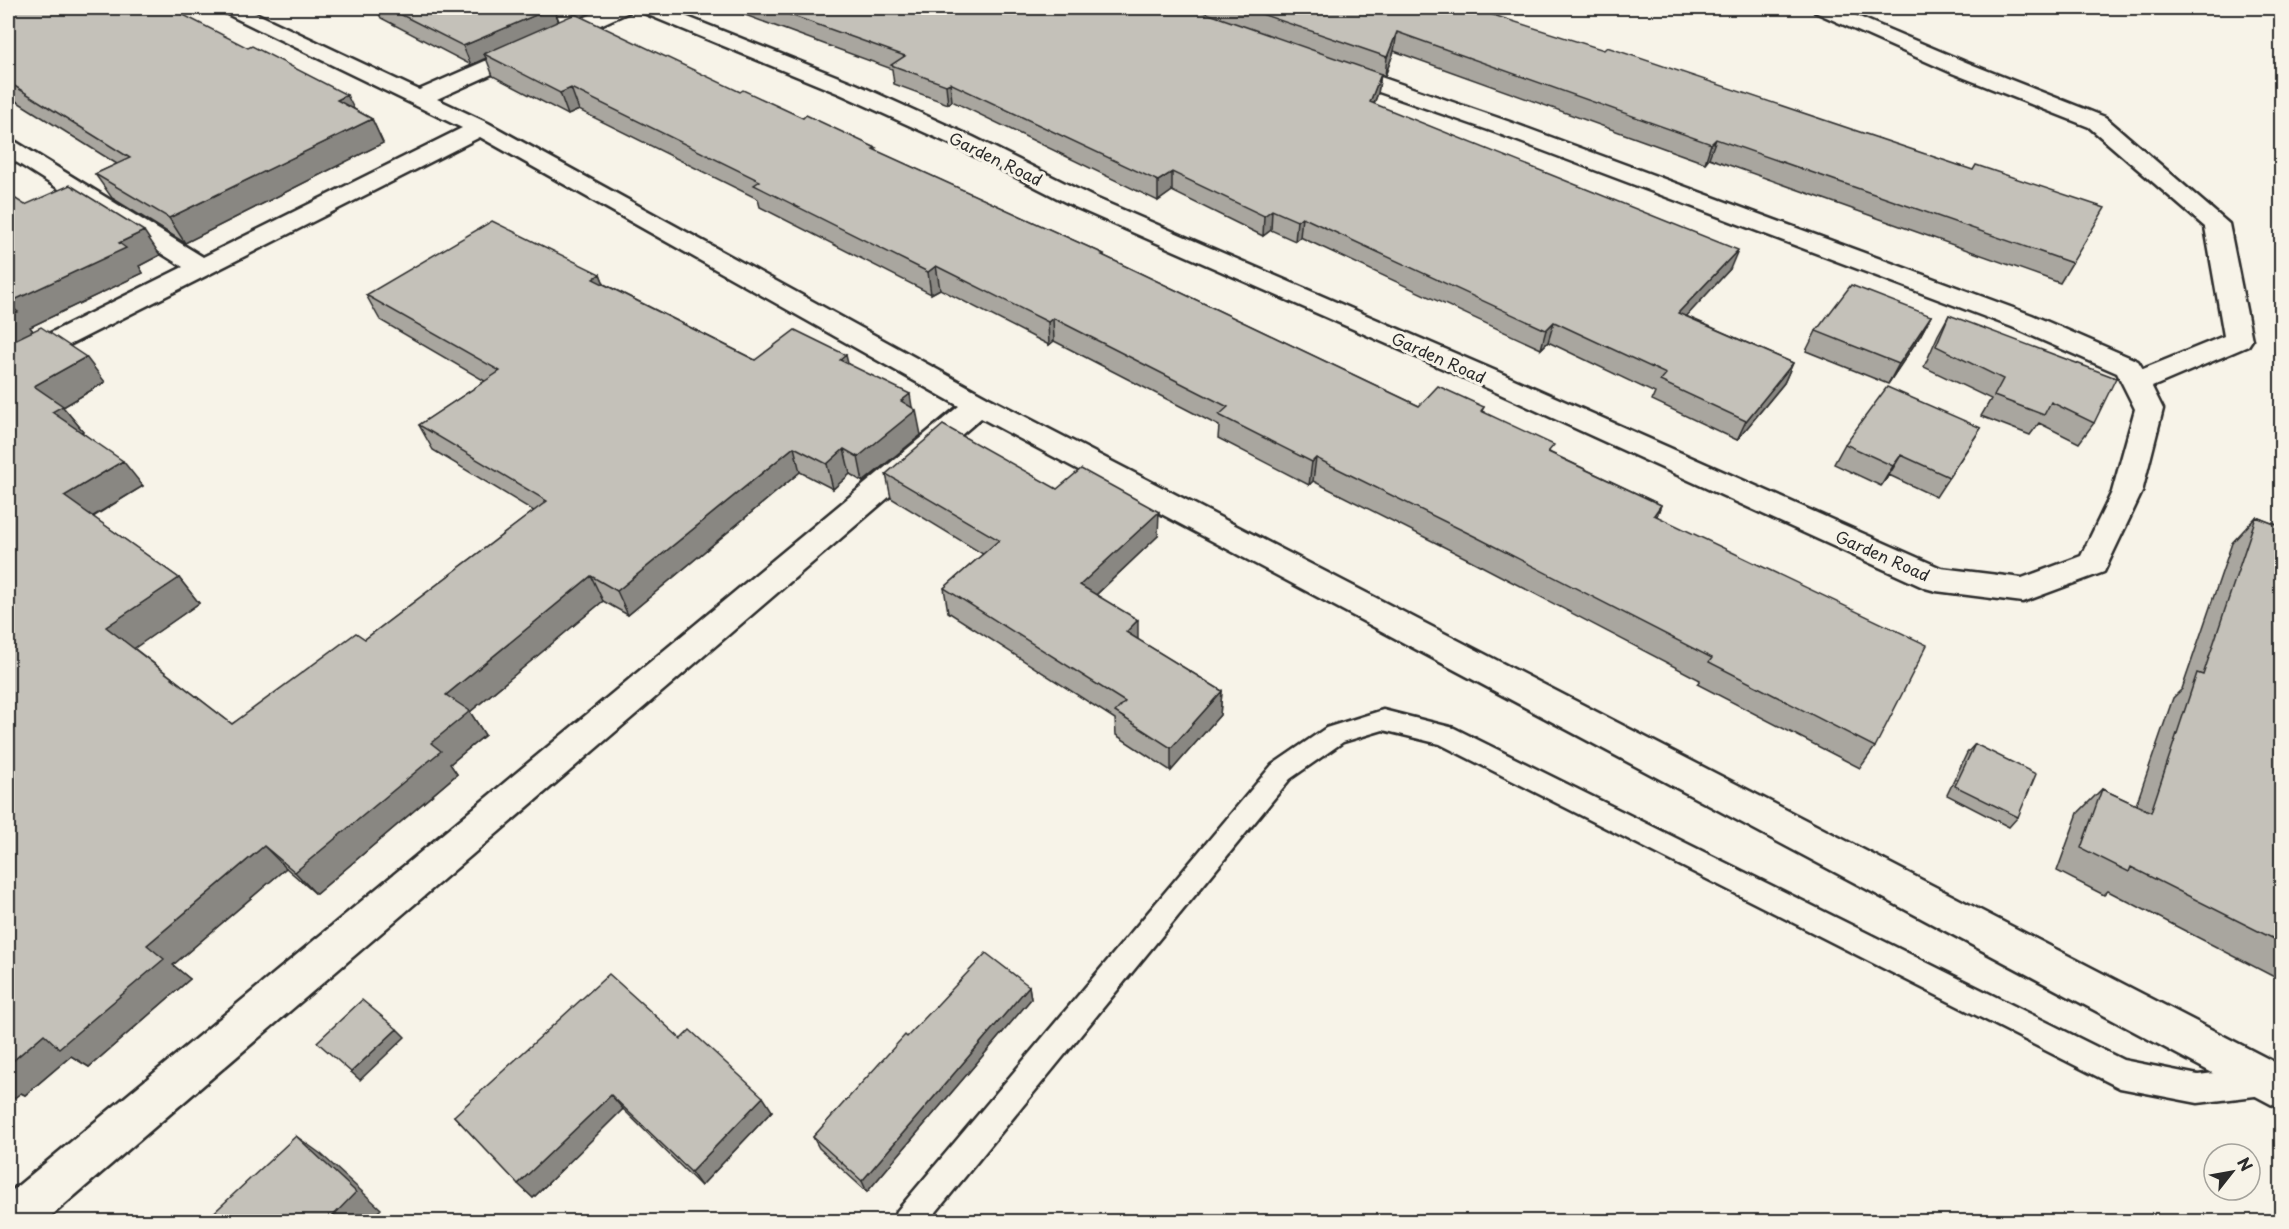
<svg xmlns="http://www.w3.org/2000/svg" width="2289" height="1229" font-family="'Playpen Sans',sans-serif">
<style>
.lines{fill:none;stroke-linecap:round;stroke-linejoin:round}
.service-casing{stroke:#2b2b2b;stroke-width:5}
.minor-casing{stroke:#2b2b2b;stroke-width:5}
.service{fill:#f7f3e8;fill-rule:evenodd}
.minor{fill:#f7f3e8;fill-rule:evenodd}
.wall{fill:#a9a69f;stroke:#2b2b2b;stroke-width:1.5}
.shaded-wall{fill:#898782;stroke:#2b2b2b;stroke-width:1.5}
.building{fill:#c4c1b9;stroke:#2b2b2b;stroke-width:1.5}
.labels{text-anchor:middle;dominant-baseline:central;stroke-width:6;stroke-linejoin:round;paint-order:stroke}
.far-street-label{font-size:16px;fill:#2b2b2b;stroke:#f7f3e8}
</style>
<rect width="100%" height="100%" fill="#f7f3e8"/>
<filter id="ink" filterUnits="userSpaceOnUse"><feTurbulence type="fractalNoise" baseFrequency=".0167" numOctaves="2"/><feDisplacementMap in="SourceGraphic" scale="12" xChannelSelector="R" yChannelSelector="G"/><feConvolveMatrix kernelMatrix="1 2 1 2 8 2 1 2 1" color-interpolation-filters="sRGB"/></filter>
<g filter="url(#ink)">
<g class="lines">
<defs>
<path id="service" d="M1383,710L1454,728L2123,1060L2198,1075L2263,1067L2273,1071L2278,1081L2273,1091L2263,1095L2198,1103L2120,1088L1440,744L1383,730L1343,742L1290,779L928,1222H893L897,1211L1272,765L1326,728Z"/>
<path id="minor" d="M220,8H245L419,90L606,8H632L629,12L437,99L488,123L989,398L2282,1066V1110L981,418L44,1222H8V1194L959,406L480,137L18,371L8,374V354L183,267L8,157V140L16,142L203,257L462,128L223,12Z
M638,8H665L856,84L973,137L1093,197L1496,371L1941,568L2022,578L2081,556L2112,492L2135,409L2117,373L2012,327L1494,132L1330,75L1327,70L1330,65L1338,63L1346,65L1510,122L2032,315L2138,361L2143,369L2224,336L2205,227L2089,127L1952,73L1815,12L1812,8H1838L1968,63L2105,117L2229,224L2252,340L2248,346L2152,387L2163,409L2142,492L2104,572L2023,602L1936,591L1925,588L1476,383L1075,207L957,147L840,94L641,12Z"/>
</defs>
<use href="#service" class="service-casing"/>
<use href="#minor" class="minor-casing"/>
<use href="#service" class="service"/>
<use href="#minor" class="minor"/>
</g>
<path class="wall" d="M8,8L354,109L372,119L383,143L185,243L112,198L95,174L117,164L8,96Z
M376,8H554L559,21L740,92L876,148V151L1104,254V256L1419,406L1484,407L1482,411L1551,453L1661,505L1657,516L1875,747L1860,768L1697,684L1700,680L1470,560L1313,481L1309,485L1218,438L1219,426L1054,341L1049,345L940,289L931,294L760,207L758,199L579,110L568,115L493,76L486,58L471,65L381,18Z
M726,8H1471L2072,263L2060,283L1709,158L1705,163L1394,51L1385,76L1381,74L1378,93L1374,104L1730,269L1686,316L1793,363L1784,383L1737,440L1652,400L1655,393L1548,342L1541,349L1300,237L1295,241L1271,230L1263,236L1172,191L1158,201L952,101L948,104L894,84L892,69Z
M25,205L160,255L139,266L143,273L30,327L33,331L105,382L63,407L83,431L82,432L143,486L93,517L179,578L199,603L134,648L232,724L365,639L534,511L433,450L419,425L485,381L380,320L366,295L600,274L604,284L755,360L848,364L912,407L921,435L863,482L850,474L833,489L800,472L628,615L603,601L470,712L485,735L450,764L457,774L316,894L286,868L173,965L190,979L89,1067L71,1056L25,1095L21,1093Z
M1949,315L2094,423L2079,443L2039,423L2030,435L1981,416L1991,399L1924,367L1938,335Z
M1931,316L1920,336L1888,384L1806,351L1816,331Z
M1981,428L1936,497L1889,475L1881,486L1834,464L1845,444Z
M886,474L1057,489L1158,536L1096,595L1138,640L1222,691L1220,715L1171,771L1116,735L1115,719L948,612L944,588L983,554L891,498Z
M2256,517L2282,527V981L2108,891L2104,895L2057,871L2078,813L2102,789L2136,805L2173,698L2182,689L2232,543Z
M1975,744L2018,817L2009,827L1947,795L1967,753Z
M1029,986L1031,999L867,1192L819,1148L813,1137L907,1037Z
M681,1039L772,1111L701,1186L623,1109L533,1198L454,1116Z"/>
<path class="shaded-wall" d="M552,8H554L560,26L484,54L486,58L471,65L463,46Z
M1397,32L1394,51L1385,76L1387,57Z
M1381,74L1378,93L1367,121L1370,102Z
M950,83L952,101L948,104L946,85Z
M571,88L579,110L568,115L560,93Z
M347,95L359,119L337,100Z
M372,119L383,143L185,243L169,218Z
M1716,139L1709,158L1705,163L1711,144Z
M1172,172V191L1158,201V181Z
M1272,210L1271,230L1263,236L1264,216Z
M1302,217L1300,237L1295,241L1297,221Z
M144,231L160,255L139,266L143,273L30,327L37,337L8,352V303L119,243Z
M1738,250L1730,269L1671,333L1678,313Z
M936,266L940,289L931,294L928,272Z
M600,274L610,299L593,279Z
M1931,316L1920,336L1888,384L1899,364Z
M1053,318L1054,341L1049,345L1048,322Z
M1554,322L1548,342L1541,349L1546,330Z
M846,355L852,380L840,360Z
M86,357L105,382L63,407L83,431L73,437L52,412L34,386Z
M1793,363L1784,383L1737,440L1746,421Z
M910,394L913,413L916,410L921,435L863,482L858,457L901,401Z
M794,447L800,472L628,615L617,591Z
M844,449L850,474L833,489L827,464Z
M1901,455L1889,475L1881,486L1893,466Z
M1316,458L1313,481L1309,485L1312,462Z
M123,461L143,486L85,521L64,496Z
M1661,505L1652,528L1654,515Z
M1159,512L1158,536L1081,609L1080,585Z
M591,576L603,601L470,712L485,735L450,764L457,774L316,894L295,872L431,743L446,695Z
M179,578L199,603L129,652L106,627Z
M1138,620V644L1126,632Z
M1222,691L1220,715L1171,771V748Z
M264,846L286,868L173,965L190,979L89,1067L71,1056L25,1095L21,1093L8,1103V1065L147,945Z
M1029,986L1031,999L867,1192L862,1181Z
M397,1029L405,1037L360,1080L351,1072Z
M611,1095L623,1109L533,1198L518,1184Z
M763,1097L772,1111L701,1186L691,1172Z
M296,1136L321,1154L381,1209L369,1221H328Z"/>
<path class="building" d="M8,8H170L248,48L252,46L347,95L337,100L372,119L169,218L95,174L130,158L8,82Z
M388,8H552L463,46Z
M771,8H1192L1381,74L1370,102L1738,250L1678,313L1793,363L1746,421L1660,381L1666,374L1554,322L1546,330L1302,217L1297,221L1272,210L1264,216L1172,172L1158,181L950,83L946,85L891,65L905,56Z
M1244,8H1471L1604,50L1607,47L1973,170L1976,165L2105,208L2072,263L1716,139L1711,144L1397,32L1387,57Z
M575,14L740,92L743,90L803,118L806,115L876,148L873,149L1104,254L1102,255L1419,406L1438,386L1484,407L1481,411L1554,445L1548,452L1661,505L1654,515L1927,645L1875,747L1709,662L1712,658L1476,537L1316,458L1312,462L1219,415L1228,407L1053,318L1048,322L936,266L928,272L754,185L760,181L571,88L560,93L484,54Z
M70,185L144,231L119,243L126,248L8,303V194L25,205Z
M492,221L600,274L593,279L755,360L795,330L846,355L840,360L910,394L901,401L916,410L858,457L844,449L827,464L794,447L617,591L591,576L446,695L470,711L431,743L441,751L295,872L264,846L147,945L164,959L59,1048L44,1034L8,1065V343L41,327L86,357L34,386L63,406L52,412L123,461L64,496L179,578L106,627L232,724L356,633L365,639L547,501L419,425L500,371L366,295Z
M1851,285L1931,316L1899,364L1816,331Z
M8,305L18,312L8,317Z
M1949,315L2116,378L2094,423L2051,402L2044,415L1994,396L2003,379L1936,346Z
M1887,387L1981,428L1949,477L1901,455L1893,466L1845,444Z
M943,425L1057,489L1081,469L1159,512L1080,585L1138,620L1126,632L1222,691L1171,748L1115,712L1125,702L944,588L999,540L886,474Z
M2256,517L2282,527V943L2131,867L2129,872L2081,848L2102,789L2151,812L2197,673L2203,675Z
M1975,744L2036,774L2018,817L1955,786Z
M986,953L1029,986L862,1181L813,1137L905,1035L907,1037Z
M609,974L681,1039L690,1030L763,1097L691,1172L611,1095L518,1184L454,1116Z
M362,1000L397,1029L351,1072L317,1042Z
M296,1136L356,1192L328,1221H205Z"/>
</g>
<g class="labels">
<g class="far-street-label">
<text transform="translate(996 158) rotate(26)">Garden Road</text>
<text transform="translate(1439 357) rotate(24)">Garden Road</text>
<text transform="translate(1883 555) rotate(24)">Garden Road</text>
</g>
</g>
<rect width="2289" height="1229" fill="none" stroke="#f7f3e8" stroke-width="30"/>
<rect x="15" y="15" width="2259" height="1199" fill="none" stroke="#2b2b2b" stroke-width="2" filter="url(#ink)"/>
<g transform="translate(2232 1172) rotate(59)"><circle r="28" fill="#f7f3e8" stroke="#a5a39c" stroke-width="1.5"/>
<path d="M0-4.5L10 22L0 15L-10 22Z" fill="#2b2b2b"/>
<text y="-9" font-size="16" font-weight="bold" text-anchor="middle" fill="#2b2b2b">N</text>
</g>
</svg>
